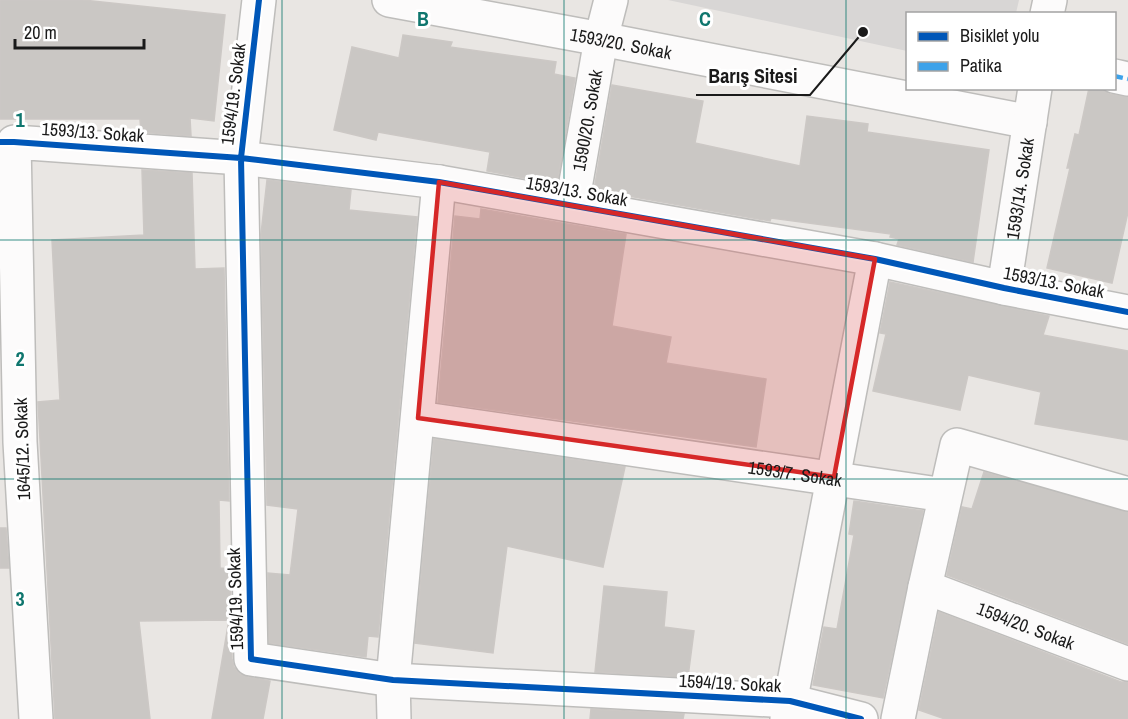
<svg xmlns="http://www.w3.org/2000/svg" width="1128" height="719" font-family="'Archivo Narrow',sans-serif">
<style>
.residential{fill:#d8d6d5}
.building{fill:#cac7c4;stroke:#ccc8c5;stroke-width:1.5}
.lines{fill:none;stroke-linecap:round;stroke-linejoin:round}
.minor-casing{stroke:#bebdbb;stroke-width:36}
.tertiary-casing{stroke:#bebdbb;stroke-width:36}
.minor{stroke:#fcfbfb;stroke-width:33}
.tertiary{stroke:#fcfbfb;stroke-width:33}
.quiet{stroke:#3da2ea;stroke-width:4.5;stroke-dasharray:9 4.5;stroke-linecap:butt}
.cycleway-casing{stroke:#fff;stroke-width:10}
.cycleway{stroke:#0057b8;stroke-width:6}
.marked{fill:#d62828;fill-opacity:0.2;stroke:#d62828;stroke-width:4.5;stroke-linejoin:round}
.grid{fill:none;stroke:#0f766e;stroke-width:1.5;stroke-opacity:0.55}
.labels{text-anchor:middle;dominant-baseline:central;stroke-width:6;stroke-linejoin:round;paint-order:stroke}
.street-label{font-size:18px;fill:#1a1a1a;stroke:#fff}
.grid-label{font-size:20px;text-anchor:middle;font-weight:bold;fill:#0f766e;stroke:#fff;stroke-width:6;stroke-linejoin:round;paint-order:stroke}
.leader{fill:none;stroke:#1a1a1a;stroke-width:2}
.callout-dot{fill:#1a1a1a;stroke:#fff;stroke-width:2}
.callout-label{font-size:20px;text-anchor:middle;font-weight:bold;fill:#1a1a1a;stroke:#fff;stroke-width:6;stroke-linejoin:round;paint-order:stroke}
</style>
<rect width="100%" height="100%" fill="#e9e6e3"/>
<path class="residential" d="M668,0H1019L1016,13L908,14L907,51Z"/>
<path class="building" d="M0,0H83L225,15L214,121L190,118L191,136L141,132L140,119H0Z
M403,35L452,42L450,47L556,62L554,74L575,78L557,184L487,171L490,152L378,132L376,140L334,130L352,47L399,58Z
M612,85L703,101L695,143L800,166L807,116L868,124L867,132L989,150L973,262L897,245L899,239L890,237L891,234L771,218L770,221L594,190Z
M1089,88H1100L1110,94L1128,97V212L1112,283L1047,268L1070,168H1067L1075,134L1079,135Z
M142,170L192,173L195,269L224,268L229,501L219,500L220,568L230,569L232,659L234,667L240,674L248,677L270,681L263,719H212L229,620L139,621L150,719H55L38,402L60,400L52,240L144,235Z
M267,180L351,190L349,210L417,217L378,637L368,636L366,657L269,643L268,573L290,575L298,509L267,505L261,234Z
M481,209L626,234L612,326L671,337L666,363L766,379L756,447L438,402L455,216L480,219Z
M890,282L1049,316L1043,335L1128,351V440L1035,424L1041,392L968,375L960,410L873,391L886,334L880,333Z
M434,439L625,467L603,567L507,546L493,653L415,643Z
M984,472L1128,512V644L947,575L962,507L972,509Z
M854,501L923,511L883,698L813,685L824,627L837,629L854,535L849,534Z
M0,528H6L9,568H0Z
M604,586L667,592L664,627L694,631L688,677L595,672Z
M939,612L1121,682H1128V719H945L919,710Z
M591,709L684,714L683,719H590Z"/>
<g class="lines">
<defs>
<g id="minor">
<path d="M259,0L241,158L251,659L393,680L790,701L861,719"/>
<path id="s1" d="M389,0L601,39L1030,122"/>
<path d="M1114,76L1128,79"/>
<path id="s2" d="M572,205L601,39L611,0"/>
<path d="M1004,288L1128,312"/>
<path id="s3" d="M418,418L945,495"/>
<path id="s4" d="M925,587L1128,664"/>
<path d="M394,719L393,680L439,182"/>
<path d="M787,719L875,259"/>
<path d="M898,719L925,587L957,445L1128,494"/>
</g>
<g id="tertiary">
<path d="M1047,14L1050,0"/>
<path id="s5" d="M36,719L20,442L14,142L241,158L439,182L875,259L1004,288L1035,88"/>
</g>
</defs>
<use href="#minor" class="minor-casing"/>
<use href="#tertiary" class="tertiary-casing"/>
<use href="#minor" class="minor"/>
<use href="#tertiary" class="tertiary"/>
<path class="quiet" d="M1114,76L1128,79"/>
<defs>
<path id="cycleway" d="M259,0L241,158L251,659L393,680L790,701L861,719
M0,142H14L241,158L439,182L875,259L1004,288L1128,312"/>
</defs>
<use href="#cycleway" class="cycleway-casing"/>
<use href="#cycleway" class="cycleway"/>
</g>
<path class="marked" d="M439,182L875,259L834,477L418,418Z"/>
<path class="grid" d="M282,0V719M564,0V719M846,0V719M0,240H1128M0,479H1128"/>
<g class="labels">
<g class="street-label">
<text stroke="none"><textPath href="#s1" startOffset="236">1593/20. Sokak</textPath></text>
<text transform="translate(233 94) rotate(-83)">1594/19. Sokak</text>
<text stroke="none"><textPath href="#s2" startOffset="86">1590/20. Sokak</textPath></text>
<text transform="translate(93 132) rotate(4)">1593/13. Sokak</text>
<text stroke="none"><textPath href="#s5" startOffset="1680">1593/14. Sokak</textPath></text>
<text transform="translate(577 191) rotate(10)">1593/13. Sokak</text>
<text transform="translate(1054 282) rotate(11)">1593/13. Sokak</text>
<text transform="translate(22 449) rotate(-92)">1645/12. Sokak</text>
<text stroke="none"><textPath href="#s3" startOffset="381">1593/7. Sokak</textPath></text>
<text transform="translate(235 599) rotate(-92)">1594/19. Sokak</text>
<text stroke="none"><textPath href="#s4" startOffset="108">1594/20. Sokak</textPath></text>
<text transform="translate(730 683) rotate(3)">1594/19. Sokak</text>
</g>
</g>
<g class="grid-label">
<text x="423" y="26">B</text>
<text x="705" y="26">C</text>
<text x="20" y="127">1</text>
<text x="20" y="366">2</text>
<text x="20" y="606">3</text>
</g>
<path class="leader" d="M863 32L810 95H696"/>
<circle class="callout-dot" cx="863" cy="32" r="6"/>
<g class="callout-label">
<text x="753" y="83">Barış Sitesi</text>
</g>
<rect x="906" y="12" width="210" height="78" fill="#ffffff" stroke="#a3a3a3" stroke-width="1.5"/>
<rect x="918" y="32" width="30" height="9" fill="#0057b8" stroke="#a3a3a3" stroke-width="1.5"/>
<text x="960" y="42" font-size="18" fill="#1a1a1a">Bisiklet yolu</text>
<rect x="918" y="62" width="30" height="9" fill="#3da2ea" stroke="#a3a3a3" stroke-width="1.5"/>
<text x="960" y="72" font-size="18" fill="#1a1a1a">Patika</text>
<path d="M15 39v9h129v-9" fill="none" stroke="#1a1a1a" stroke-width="3"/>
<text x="24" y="39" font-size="18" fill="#1a1a1a" stroke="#ffffff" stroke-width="4.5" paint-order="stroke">20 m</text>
</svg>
